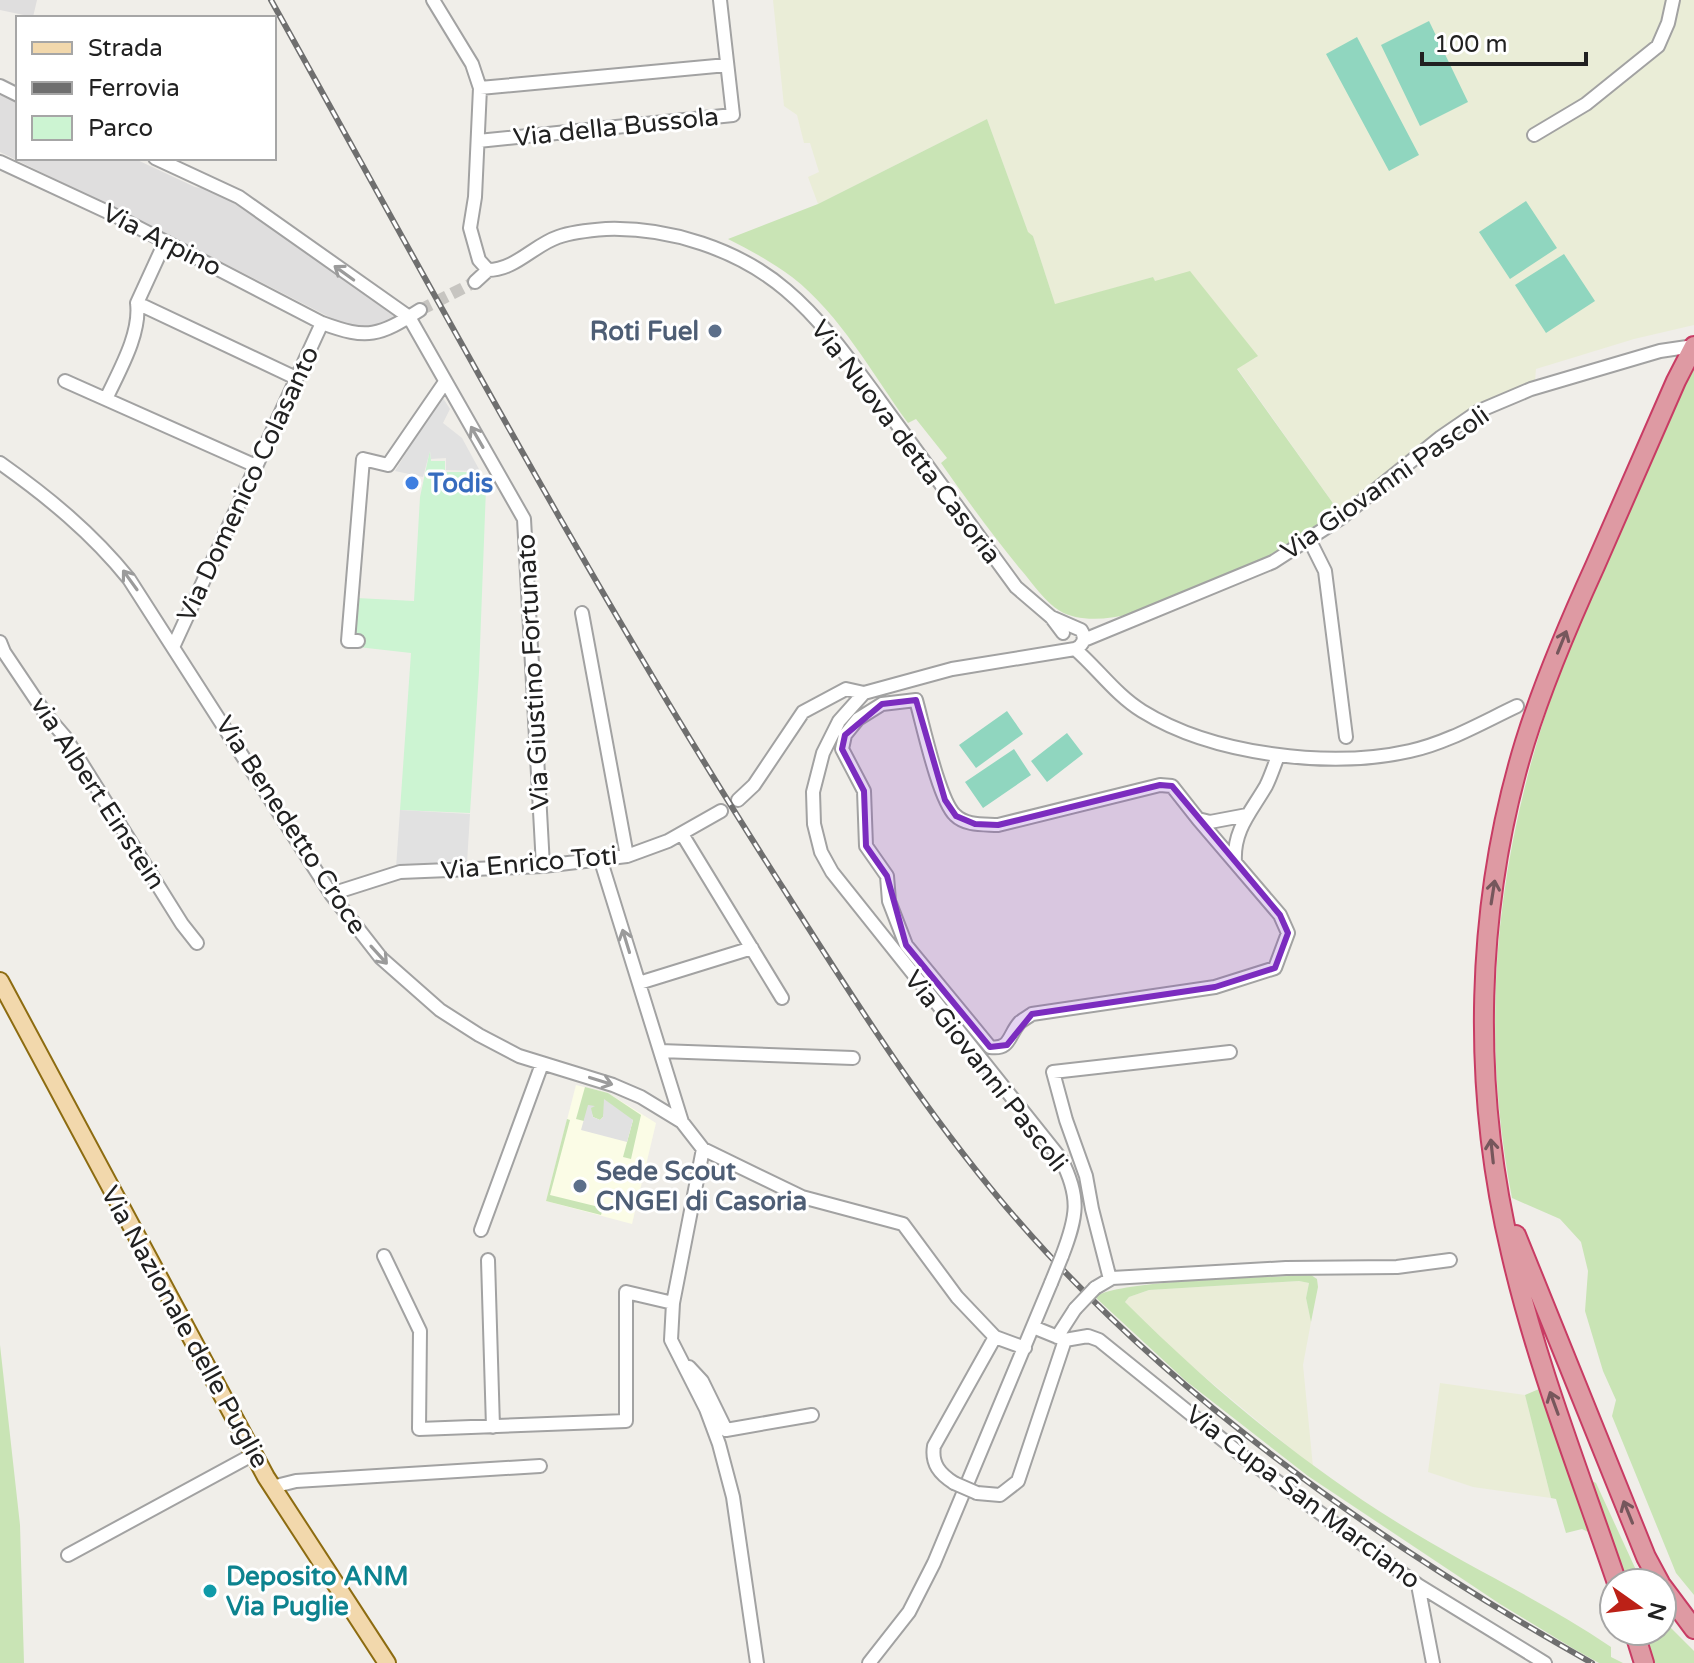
<svg xmlns="http://www.w3.org/2000/svg" width="1694" height="1663" font-family="'Varela Round',sans-serif">
<style>
.residential{fill:#dfdede}
.education{fill:#fbfce6}
.farmland{fill:#eaedd7}
.grass{fill:#c9e4b5}
.park{fill:#ccf4d2}
.pitch{fill:#90d6bf}
.parking{fill:#e1e1e1}
.lines{fill:none;stroke-linecap:round;stroke-linejoin:round}
.minor-tunnel{stroke:#c7c5c1;stroke-width:12;stroke-dasharray:12 6;stroke-linecap:butt}
.minor-casing{stroke:#a2a2a2;stroke-width:16}
.major-casing{stroke:#8d6c11;stroke-width:20}
.highway-casing{stroke:#c83c64;stroke-width:22}
.minor{stroke:#fff;stroke-width:12}
.major{stroke:#f2d8ac;stroke-width:16}
.highway{stroke:#de9aa3;stroke-width:18}
.rail-casing{stroke:#6f6f6f;stroke-width:6}
.rail{stroke:#fff;stroke-width:3;stroke-dasharray:9;stroke-linecap:butt}
.minor-bridge-casing{stroke:#a2a2a2;stroke-width:16;stroke-linecap:butt}
.minor-bridge{stroke:#fff;stroke-width:12}
.oneway{stroke:#9b9b9b}
.oneway2{stroke:#76575c}
.marked{fill:#7b2cbf;fill-opacity:0.2;stroke:#7b2cbf;stroke-width:6;stroke-linejoin:round}
.service-dot{fill:#5c6f8a;stroke:#fff;stroke-width:3}
.shop-dot{fill:#3f7fe0;stroke:#fff;stroke-width:3}
.culture-dot{fill:#0f9aa8;stroke:#fff;stroke-width:3}
.labels{text-anchor:middle;dominant-baseline:central;stroke-width:6;stroke-linejoin:round;paint-order:stroke}
.street-label{font-size:26px;fill:#212121;stroke:#fff}
.service-label{font-size:26px;font-weight:bold;fill:#4e5e75;stroke:#fff;text-anchor:end}
.shop-label{font-size:26px;font-weight:bold;fill:#366cbe;stroke:#fff;text-anchor:start}
.culture-label{font-size:26px;font-weight:bold;fill:#0d838f;stroke:#fff;text-anchor:start}
</style>
<rect width="100%" height="100%" fill="#f0eee9"/>
<path class="residential" d="M0,0H37L33,17L0,10Z
M0,92L18,102V158H133L195,187L207,189L239,204L395,315L392,322L358,329L337,321L169,235L0,152Z"/>
<path class="education" d="M576,1085L608,1093L656,1123L632,1224L546,1201Z"/>
<path class="farmland" d="M773,0H1694V325L1634,339L1536,369L1535,381L1487,401L1340,513L1237,368L1257,357L1155,282L1153,277L1055,305L1033,236L1028,233L987,119L818,204L808,177L819,172L810,143H804L797,115L784,106Z
M1299,1281L1309,1283L1306,1298L1311,1322L1303,1365L1313,1467L1182,1358L1125,1302L1129,1297L1149,1290Z
M1440,1383L1525,1395L1551,1498L1473,1487L1428,1472Z"/>
<path class="grass" d="M987,119L1028,232L1033,236L1055,304L1153,277L1155,281L1190,271L1258,356L1237,369L1340,513C1286,549 1121,647 1060,611C1045,602 1033,584 1022,571C993,536 967,500 941,463L947,458L916,419L908,423C872,374 841,315 792,277C772,262 750,250 728,239L818,204Z
M1694,366V1595L1676,1573L1612,1416L1616,1400L1603,1371L1585,1311L1588,1271L1581,1242L1560,1219L1512,1198C1476,1011 1499,836 1565,658Z
M585,1087L608,1093L641,1115L631,1159L623,1157L633,1120L605,1111L603,1117L600,1120L593,1117L589,1105L584,1121L576,1119Z
M567,1119L570,1120L550,1195L603,1208L601,1215L546,1201Z
M1311,1275L1317,1279L1318,1287L1311,1322L1306,1298L1309,1283L1299,1281L1149,1290L1129,1297L1125,1302C1207,1384 1296,1459 1395,1521C1466,1566 1542,1600 1611,1647V1657L1623,1663H1599L1574,1649L1500,1604L1308,1476L1186,1381L1095,1297C1118,1280 1274,1277 1311,1275Z
M0,1345L20,1525L24,1663H0Z
M1539,1389L1575,1486L1588,1479L1596,1483L1642,1583H1626L1613,1544L1582,1529L1566,1533L1556,1499L1551,1498L1525,1395Z
M1662,1619L1694,1651V1663H1653L1643,1631H1662Z"/>
<path class="park" d="M430,450L431,461H445V472H480L489,487L486,488L479,672L470,813L400,810L411,653L358,647L359,633H355L357,598L414,601L420,497Z"/>
<path class="pitch" d="M1429,21L1468,102L1420,126L1381,45Z
M1357,37L1419,155L1389,171L1326,54Z
M1526,201L1557,248L1510,279L1479,232Z
M1564,254L1595,301L1546,333L1515,285Z
M1007,711L1023,734L976,768L959,745Z
M1067,733L1083,754L1047,782L1031,761Z
M1014,749L1031,775L983,808L965,782Z"/>
<path class="parking" d="M441,395L450,409L443,423L462,438L480,471L446,470V458L431,459L430,451L423,477L395,471Z
M400,810L470,814L467,863L396,868Z
M604,1099L633,1120L627,1142L581,1130L588,1105L595,1106L591,1108L593,1117L600,1120L603,1117Z"/>
<g class="lines">
<path class="minor-tunnel" d="M420,310L475,282"/>
<defs>
<path id="minor" d="M433,0L472,64L480,88L475,197L470,228L479,260L488,270
M0,86L18,95
M480,88L727,65
M1534,135L1586,104L1658,46L1668,23L1673,0
M478,141L733,115L720,0
M155,158L239,197L409,317L524,519L543,866
M0,162L112,214L322,323C368,340 379,336 420,310
M488,270C515,270 534,245 558,237C572,232 592,230 606,229C669,227 738,249 786,290C823,321 852,363 880,401C926,463 971,525 1016,587L1051,617L1063,633
M475,282L488,270
M137,303L296,378
M65,381L256,466
M106,399C119,371 141,334 137,303L165,242
M0,463C48,497 92,533 129,579L331,894L381,958L440,1010L479,1035L519,1056L613,1085L641,1097L682,1122L703,1149L802,1197L903,1224L957,1297L995,1337L1025,1348
M1309,539L1325,571L1346,737
M582,613L627,856
M1051,617L1081,630C1086,638 1084,645 1075,649L952,669L864,693L839,721L823,753L813,792L814,824L821,852L832,872L1061,1159C1081,1198 1077,1217 1062,1256
M1084,640L1273,562L1341,518L1441,437L1479,411L1531,389L1660,351L1694,346
M358,641H348L363,459L388,465L445,382
M0,642L4,652L47,716L65,737L182,924L197,943
M174,645L322,323
M1075,649C1098,669 1116,695 1142,711C1213,755 1330,769 1410,751C1447,743 1483,722 1517,706
M738,800L754,785L803,712L846,689L864,693
M1198,819L1280,915L1288,933L1275,968L1215,987L1032,1014C1031,1015 1021,1021 1020,1022C1008,1035 1011,1050 990,1047L906,945L889,901L887,876L866,846L864,791L842,749L845,735L858,719L882,704L916,700C923,725 939,800 955,815C966,826 984,824 998,825L1160,785L1172,786L1198,819L1210,822L1247,815
M682,834L782,998
M600,858L682,1122
M1235,862C1233,830 1251,812 1266,786C1271,776 1274,766 1278,756
M331,894L400,872L543,866L627,856L668,841L721,811
M639,983L752,948
M660,1051L853,1058
M703,1149L673,1303L671,1340L706,1409L719,1444L733,1497L757,1663
M481,1230L542,1064
M384,1256L420,1331L419,1429L626,1421V1292L673,1303
M488,1260L493,1427
M1110,1279L1092,1209L1086,1176L1066,1120L1053,1072L1230,1052
M1095,1288L1112,1278L1286,1268L1397,1267L1450,1260
M1033,1327L1065,1340
M1057,1337L1075,1309
M1065,1340L1088,1336L1099,1340L1244,1457L1418,1585L1545,1663
M689,1367L702,1381L726,1430L812,1415
M954,1483C940,1474 931,1464 934,1446L995,1337
M272,1487L296,1481L540,1466
M977,1493L1000,1495L1018,1481L1065,1340
M68,1555L254,1454
M1418,1585L1433,1663
M869,1663L909,1612L934,1563L1051,1283"/>
<path id="major" d="M0,981L266,1477L387,1663"/>
<path id="highway" d="M1516,1235L1646,1557L1660,1583
M1617,1583C1580,1474 1537,1366 1511,1253C1471,1086 1475,905 1525,742C1544,681 1569,623 1595,566C1622,504 1649,442 1676,381L1694,346
M1662,1586L1694,1629
M1634,1631L1644,1663"/>
</defs>
<use href="#minor" class="minor-casing"/>
<use href="#major" class="major-casing"/>
<use href="#highway" class="highway-casing"/>
<use href="#minor" class="minor"/>
<use href="#major" class="major"/>
<use href="#highway" class="highway"/>
<defs>
<path id="rail" d="M271,0C433,291 590,585 769,866C854,1000 938,1136 1047,1253C1200,1418 1396,1553 1592,1663"/>
</defs>
<use href="#rail" class="rail-casing"/>
<use href="#rail" class="rail"/>
<defs>
<path id="minor-bridge" d="M1051,1283L1062,1256
M1075,1309L1095,1288
M954,1483L977,1493"/>
</defs>
<use href="#minor-bridge" class="minor-bridge-casing"/>
<use href="#minor-bridge" class="minor-bridge"/>
</g>
<defs><path id="oneway-shaft" d="M-6 0H5M1.5-3L5.5 0L1.5 3" fill="none" stroke-width="1.6" stroke-linecap="round" stroke-linejoin="round" transform="scale(2)"/></defs>
<g class="oneway">
<use href="#oneway-shaft" transform="translate(344 273) rotate(-144)"/>
<use href="#oneway-shaft" transform="translate(477 437) rotate(-120)"/>
<use href="#oneway-shaft" transform="translate(130 580) rotate(-126)"/>
<use href="#oneway-shaft" transform="translate(626 941) rotate(-107)"/>
<use href="#oneway-shaft" transform="translate(379 955) rotate(48)"/>
<use href="#oneway-shaft" transform="translate(601 1081) rotate(17)"/>
</g>
<g class="oneway2">
<use href="#oneway-shaft" transform="translate(1562 642) rotate(-68)"/>
<use href="#oneway-shaft" transform="translate(1493 892) rotate(-81)"/>
<use href="#oneway-shaft" transform="translate(1492 1151) rotate(-96)"/>
<use href="#oneway-shaft" transform="translate(1554 1403) rotate(-110)"/>
<use href="#oneway-shaft" transform="translate(1628 1512) rotate(-112)"/>
</g>
<path class="marked" d="M916,700L945,800L956,816L975,824L998,825L1160,785L1172,786L1280,915L1288,933L1275,968L1215,987L1032,1014L1007,1045L990,1047L906,945L887,876L866,846L864,791L842,749L845,735L882,704Z"/>
<g class="service-dot">
<circle cx="715" cy="331" r="8"/>
<circle cx="580" cy="1186" r="8"/>
</g>
<circle class="shop-dot" cx="412" cy="483" r="8"/>
<circle class="culture-dot" cx="210" cy="1591" r="8"/>
<g class="labels">
<g class="street-label">
<text transform="translate(616 127) rotate(-6)">Via della Bussola</text>
<text transform="translate(162 240) rotate(27)">Via Arpino</text>
<text transform="translate(906 442) rotate(53)">Via Nuova detta Casoria</text>
<text transform="translate(1385 483) rotate(-35)">Via Giovanni Pascoli</text>
<text transform="translate(248 484) rotate(-65)">Via Domenico Colasanto</text>
<text transform="translate(533 672) rotate(-93)">Via Giustino Fortunato</text>
<text transform="translate(98 793) rotate(57)">via Albert Einstein</text>
<text transform="translate(291 825) rotate(57)">Via Benedetto Croce</text>
<text transform="translate(529 863) rotate(-5)">Via Enrico Toti</text>
<text transform="translate(986 1071) rotate(52)">Via Giovanni Pascoli</text>
<text transform="translate(185 1327) rotate(61)">Via Nazionale delle Puglie</text>
<text transform="translate(1303 1497) rotate(37)">Via Cupa San Marciano</text>
</g>
<g class="service-label">
<text x="699" y="331">Roti Fuel</text>
<text x="596" y="1171" text-anchor="start">Sede Scout<tspan x="596" dy="30">CNGEI di Casoria</tspan></text>
</g>
<g class="shop-label">
<text x="428" y="483">Todis</text>
</g>
<g class="culture-label">
<text x="226" y="1576">Deposito ANM<tspan x="226" dy="30">Via Puglie</tspan></text>
</g>
</g>
<rect x="16" y="16" width="260" height="144" fill="#ffffff" stroke="#a6a6a6" stroke-width="2"/>
<rect x="32" y="42" width="40" height="12" fill="#f2d8ac" stroke="#a6a6a6" stroke-width="2"/>
<text x="88" y="56" font-size="24" fill="#212121">Strada</text>
<rect x="32" y="82" width="40" height="12" fill="#6f6f6f" stroke="#a6a6a6" stroke-width="2"/>
<text x="88" y="96" font-size="24" fill="#212121">Ferrovia</text>
<rect x="32" y="116" width="40" height="24" fill="#ccf4d2" stroke="#a6a6a6" stroke-width="2"/>
<text x="88" y="136" font-size="24" fill="#212121">Parco</text>
<g transform="translate(1638 1607) rotate(104)"><circle r="38" fill="#ffffff" stroke="#a6a6a6" stroke-width="2"/>
<path d="M0-6L14 30L0 20L-14 30Z" fill="#bc2117"/>
<text y="-12" font-size="22" font-weight="bold" text-anchor="middle" fill="#212121">N</text>
</g>
<path d="M1422 52v12h164v-12" fill="none" stroke="#212121" stroke-width="4"/>
<text x="1434" y="52" font-size="24" fill="#212121" stroke="#ffffff" stroke-width="6" paint-order="stroke">100 m</text>
</svg>
